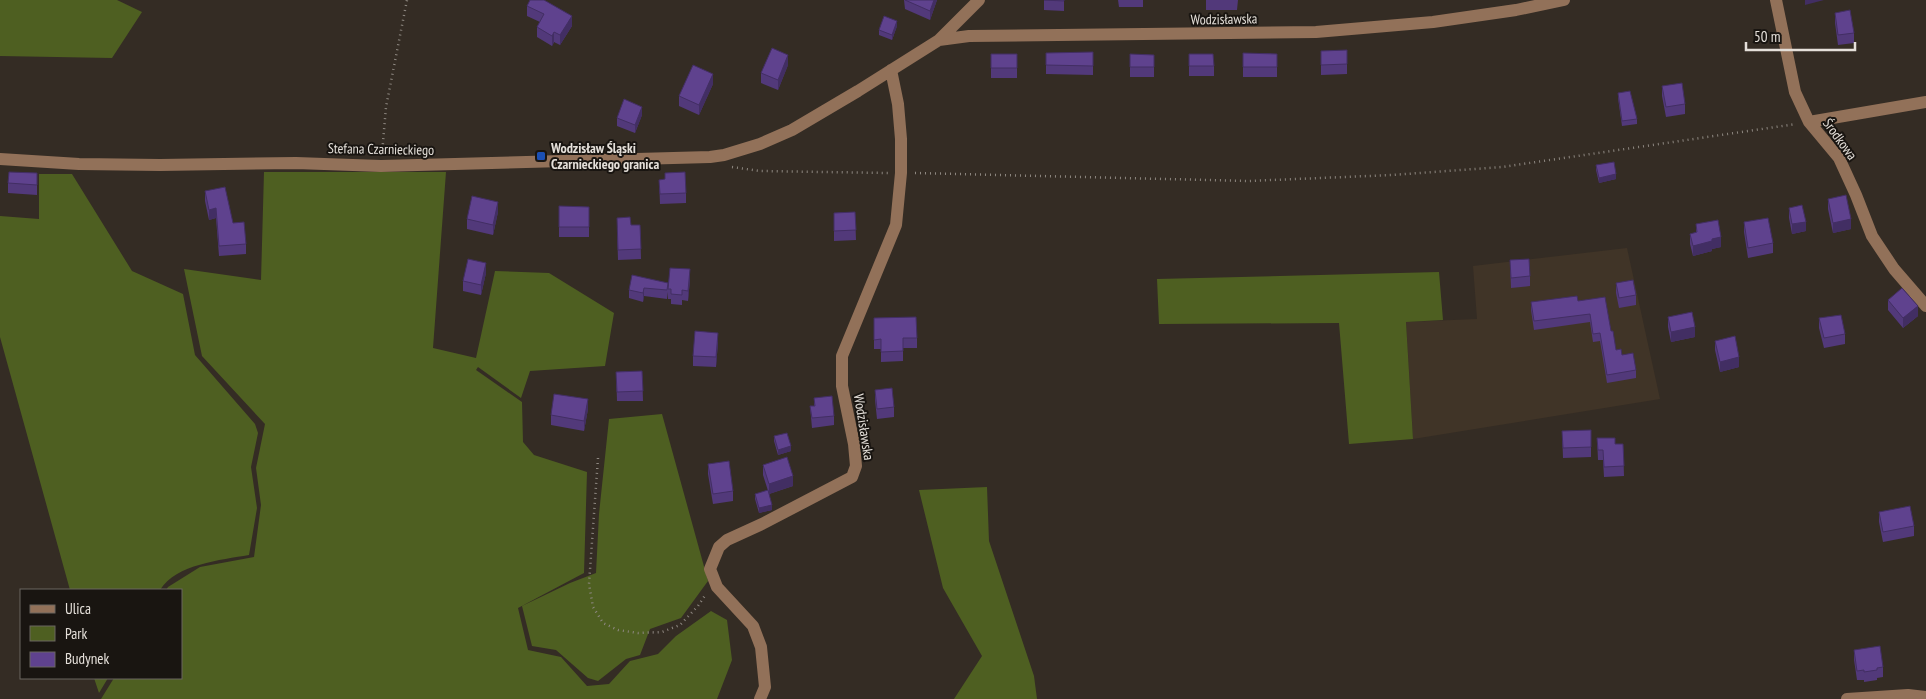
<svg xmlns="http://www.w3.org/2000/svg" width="1926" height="699" font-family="'PT Sans Narrow',sans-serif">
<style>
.built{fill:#403427}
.green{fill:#4e5f21}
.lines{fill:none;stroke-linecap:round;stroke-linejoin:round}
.path{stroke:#8e8881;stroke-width:2.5;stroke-dasharray:1 4;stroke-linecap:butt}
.minor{stroke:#927159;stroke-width:12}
.wall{fill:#52397a}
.shaded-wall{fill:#422e63}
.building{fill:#5f428e;stroke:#422e63}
.transit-dot{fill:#1a4fb4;stroke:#191511;stroke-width:2}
.labels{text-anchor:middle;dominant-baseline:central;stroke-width:4;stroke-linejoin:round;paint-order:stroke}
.street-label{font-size:14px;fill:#e5e0da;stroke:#191511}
.poi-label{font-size:14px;font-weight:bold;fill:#e5e0da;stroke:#191511;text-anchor:start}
</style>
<rect width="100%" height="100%" fill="#342c24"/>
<path class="built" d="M1627,248L1660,399L1413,439L1406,322L1477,319L1473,266Z"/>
<path class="green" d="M0,0H117L142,12L112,58L0,56Z
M264,172H446L433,348L476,358L495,271L549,273L614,313L605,366L530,371L521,398L478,367L476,370L522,402L523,442L534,455L587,472L584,573L518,608L528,650L561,657L587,686L609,684L630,661L658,654L676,636L711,611L727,620L732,660L717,699H101L114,678H181V590H166L168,587L200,567L254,557L261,505L256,468L265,424L202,356L184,269L261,280Z
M39,174H72L132,271L183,294L195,355L255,424L258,433L251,467L257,508L249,555C221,560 176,564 160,590H70L0,337V216L39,219Z
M1439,272L1443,320L1406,322L1413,439L1349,444L1339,323L1159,324L1157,279Z
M662,414L708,581L681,618L650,629L640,655L626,659L598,681L588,678L556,650L532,646L522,606L570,583L596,573L599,514L609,419Z
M987,487L989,541L1034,676L1037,699H954L982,656L943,588L919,490Z
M94,678H108L99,693Z"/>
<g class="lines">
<path class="path" d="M382,154L386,107L407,0
M732,167L760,171L889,173
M915,173L1249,181L1392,175L1502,167L1796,124
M598,458L589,584L593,607L603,623L618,630L638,633L662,632L680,625L698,606L706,594"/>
<path class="minor" d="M1776,0L1795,92L1809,122L1839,158L1856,195L1872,236L1894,269L1926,306
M939,40L979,0
M1809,122L1926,102
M0,159L79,164L160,165L296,163L381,166L710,157L724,155L760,144L792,130L858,91L939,40L969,36L1316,32L1433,22L1516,10L1564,0
M760,699L765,687L761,647L753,626L717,587L710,569L719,547L727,540L762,524L852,477L856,466L854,444L842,386V356L896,225L901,173V139L898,104L891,70
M1847,699L1908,695L1926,697"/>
</g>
<path class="wall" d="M904,0H937L930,20L905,9Z
M1044,0H1064V11L1044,10Z
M1118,0H1143V7H1119Z
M1206,0H1238L1237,10H1206Z
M547,2L572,26L560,45L554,42L552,46L537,37V27L540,22L527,16V6Z
M1835,13L1854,33V43L1838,45L1835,23Z
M897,26L892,40L879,35V30Z
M1321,51L1347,64V74L1321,75Z
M1093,52V75L1046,74V65Z
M1243,53L1277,54V77H1243Z
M991,54H1017V78H991Z
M1130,54L1154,55V77H1130Z
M1189,54L1214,66V76H1189Z
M788,65L778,90L761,83V73Z
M713,84L699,115L679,106V96Z
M1662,86L1685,104V114L1666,117L1662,96Z
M1618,93L1637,119V124L1622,126L1618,98Z
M642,115L635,133L617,126V118Z
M1596,165L1616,179L1599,183L1596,170Z
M37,173V195L8,193V183Z
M659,180L686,193V203L660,204Z
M205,191L233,223L246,244V254L219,256L216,218L209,220L205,201Z
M1828,199L1851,229L1833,233L1828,209Z
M559,206L589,207V237H559Z
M1789,208L1806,231L1792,234L1789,218Z
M498,212L493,235L467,229V219Z
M855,212L856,240L834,241V213Z
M1744,222L1773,243V253L1748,258L1744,232Z
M1696,224L1721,247L1712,249V251L1693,256L1690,244V234L1696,233Z
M631,225H640L641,259L618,260L617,228Z
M1510,260L1530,276V286L1511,288Z
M486,273L481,295L463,291V281Z
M690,279L688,301L682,300V305L671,304V299H668V289Z
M668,283V292L667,299L644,296L643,302L629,298V290Z
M1616,283L1636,295V305L1619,308L1616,293Z
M1888,300L1918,316L1903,328L1888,310Z
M1578,301L1611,331L1616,350L1636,370V378L1607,383L1600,341L1593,342L1590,322L1534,330L1531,310V302Z
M1668,317L1695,337L1671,342L1668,327Z
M874,318L917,338V348H903V361L881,362V349H874Z
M1819,318L1845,334V344L1824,348L1819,328Z
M1715,341L1739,367L1720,372L1715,350Z
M718,342L716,367L693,366V356Z
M642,371L643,401H617L616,372Z
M875,390L894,407V417L877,419L875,400Z
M814,398L834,416V425L812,428L810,406H814Z
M588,409L584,431L551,425V415Z
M1591,430V457L1563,458L1562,431Z
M774,436L791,451L778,455L774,441Z
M1597,438L1615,444H1623L1624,476L1604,477L1603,460H1598Z
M708,464L733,491V501L713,504L708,474Z
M763,465L793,486L769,494L763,475Z
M755,494L772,510L759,513L755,499Z
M1879,512L1914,526V536L1883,542L1879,522Z
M1854,650L1883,667V677L1877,678V680L1864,682V680H1857L1854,660Z"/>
<path class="shaded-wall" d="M934,0H937L930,20V11Z
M1805,0H1824L1805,5Z
M572,16V26L560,45V35Z
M897,21V26L892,40V35Z
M554,32V42L552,46V36Z
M788,55V65L778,90V80Z
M713,74V84L699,115V105Z
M642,107V115L635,133V125Z
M1616,174V179L1599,183V178Z
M498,202V212L493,235V225Z
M216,208V218L209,220V210Z
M1851,219V229L1833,233V223Z
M1806,222V231L1792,234V224Z
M1721,237V247L1712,249V251L1693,256V246L1712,239Z
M486,263V273L481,295V285Z
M690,269V279L688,301V291Z
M644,288V296L643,302V293Z
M1918,306V316L1903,328V318Z
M1695,327V337L1671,342V332Z
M718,333V342L716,367V357Z
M1739,357V367L1720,372V362Z
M588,399V409L584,431V421Z
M791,446V451L778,455V450Z
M793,476V486L769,494V484Z
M772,505V510L759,513V508Z"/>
<path class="building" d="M530,0H544L572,16L560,35L554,32L552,36L537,27L544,14L527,6Z
M905,0H934L930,11Z
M1044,0H1064V1Z
M1850,10L1854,33L1838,35L1835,13Z
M884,16L897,21L892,35L879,30Z
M772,48L788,55L778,80L761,73Z
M1347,50V64L1321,65V51Z
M1093,52V66L1046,65V53Z
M1243,53L1277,54V67H1243Z
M991,54H1017V68H991Z
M1130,54L1154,55V67H1130Z
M1189,54H1213L1214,66H1189Z
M693,65L713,74L699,105L679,96Z
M1682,83L1685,104L1666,107L1662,86Z
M1630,91L1637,119L1622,121L1618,93Z
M624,99L642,107L635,125L617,118Z
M1614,162L1616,174L1599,178L1596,165Z
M9,172L37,173V185L8,183Z
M685,172L686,193L660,194L659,180L665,179V173Z
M225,187L233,223L244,222L246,244L219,246L216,208L209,210L205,191Z
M1846,195L1851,219L1833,223L1828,199Z
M472,196L498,202L493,225L467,219Z
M1802,205L1806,222L1792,224L1789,208Z
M559,206L589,207V227H559Z
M855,212L856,230L834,231V213Z
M630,217L631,225H640L641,249L618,250L617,218Z
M1768,218L1773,243L1748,248L1744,222Z
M1718,220L1721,237L1712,239V241L1693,246L1690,234L1697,232L1696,224Z
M468,259L486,263L481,285L463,281Z
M1529,259L1530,276L1511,278L1510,260Z
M670,268L690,269L688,291L682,290V295L671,294V289H668Z
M632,275L668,283L667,290L644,288L643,293L629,290Z
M1633,280L1636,295L1619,298L1616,283Z
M1902,288L1918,306L1903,318L1888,300Z
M1577,296L1578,301L1605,297L1611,331H1613L1616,350L1621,349L1622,355L1633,353L1636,370L1607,375L1600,333L1593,334L1590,314L1534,321L1531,302Z
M1692,312L1695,327L1671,332L1668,317Z
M1841,315L1845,334L1824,338L1819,318Z
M916,317L917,338H903V351L881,352V339L874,340V318Z
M695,331L718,333L716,357L693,356Z
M1735,336L1739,357L1720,362L1715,341Z
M642,371L643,391L617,392L616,372Z
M892,388L894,407L877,409L875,390Z
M554,394L588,399L584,421L551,415Z
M832,396L834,416L812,418L810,406H815L814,398Z
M1591,430V447L1563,448L1562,431Z
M787,433L791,446L778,450L774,436Z
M1597,438H1615V444H1623L1624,466L1604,467L1603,450H1598Z
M787,457L793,476L769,484L763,465Z
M729,461L733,491L713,494L708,464Z
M768,490L772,505L759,508L755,494Z
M1910,506L1914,526L1883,532L1879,512Z
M1880,646L1883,667L1877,668V670L1864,672V670L1857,671L1854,650Z"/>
<rect class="transit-dot" x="536" y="151" width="10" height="10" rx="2.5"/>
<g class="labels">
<g class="street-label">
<text transform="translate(1224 19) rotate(-1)">Wodzisławska</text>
<text transform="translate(1840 139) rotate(54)">Środkowa</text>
<text transform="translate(381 149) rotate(1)">Stefana Czarnieckiego</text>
<text transform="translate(864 427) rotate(81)">Wodzisławska</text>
</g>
<g class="poi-label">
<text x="551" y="148">Wodzisław Śląski<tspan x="551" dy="16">Czarnieckiego granica</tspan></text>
</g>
</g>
<rect x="20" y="589" width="162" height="90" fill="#191511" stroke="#6b6661"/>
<rect x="30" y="605" width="25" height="8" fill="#927159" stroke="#6b6661"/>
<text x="65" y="614" font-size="15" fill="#e5e0da">Ulica</text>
<rect x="30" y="626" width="25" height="15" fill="#4e5f21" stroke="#6b6661"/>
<text x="65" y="639" font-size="15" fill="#e5e0da">Park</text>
<rect x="30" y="652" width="25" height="15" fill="#5f428e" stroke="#6b6661"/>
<text x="65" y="664" font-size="15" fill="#e5e0da">Budynek</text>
<path d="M1746 42v8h109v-8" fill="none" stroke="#e5e0da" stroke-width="2.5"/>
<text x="1754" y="42" font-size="15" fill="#e5e0da" stroke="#191511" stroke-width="4" paint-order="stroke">50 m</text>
</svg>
